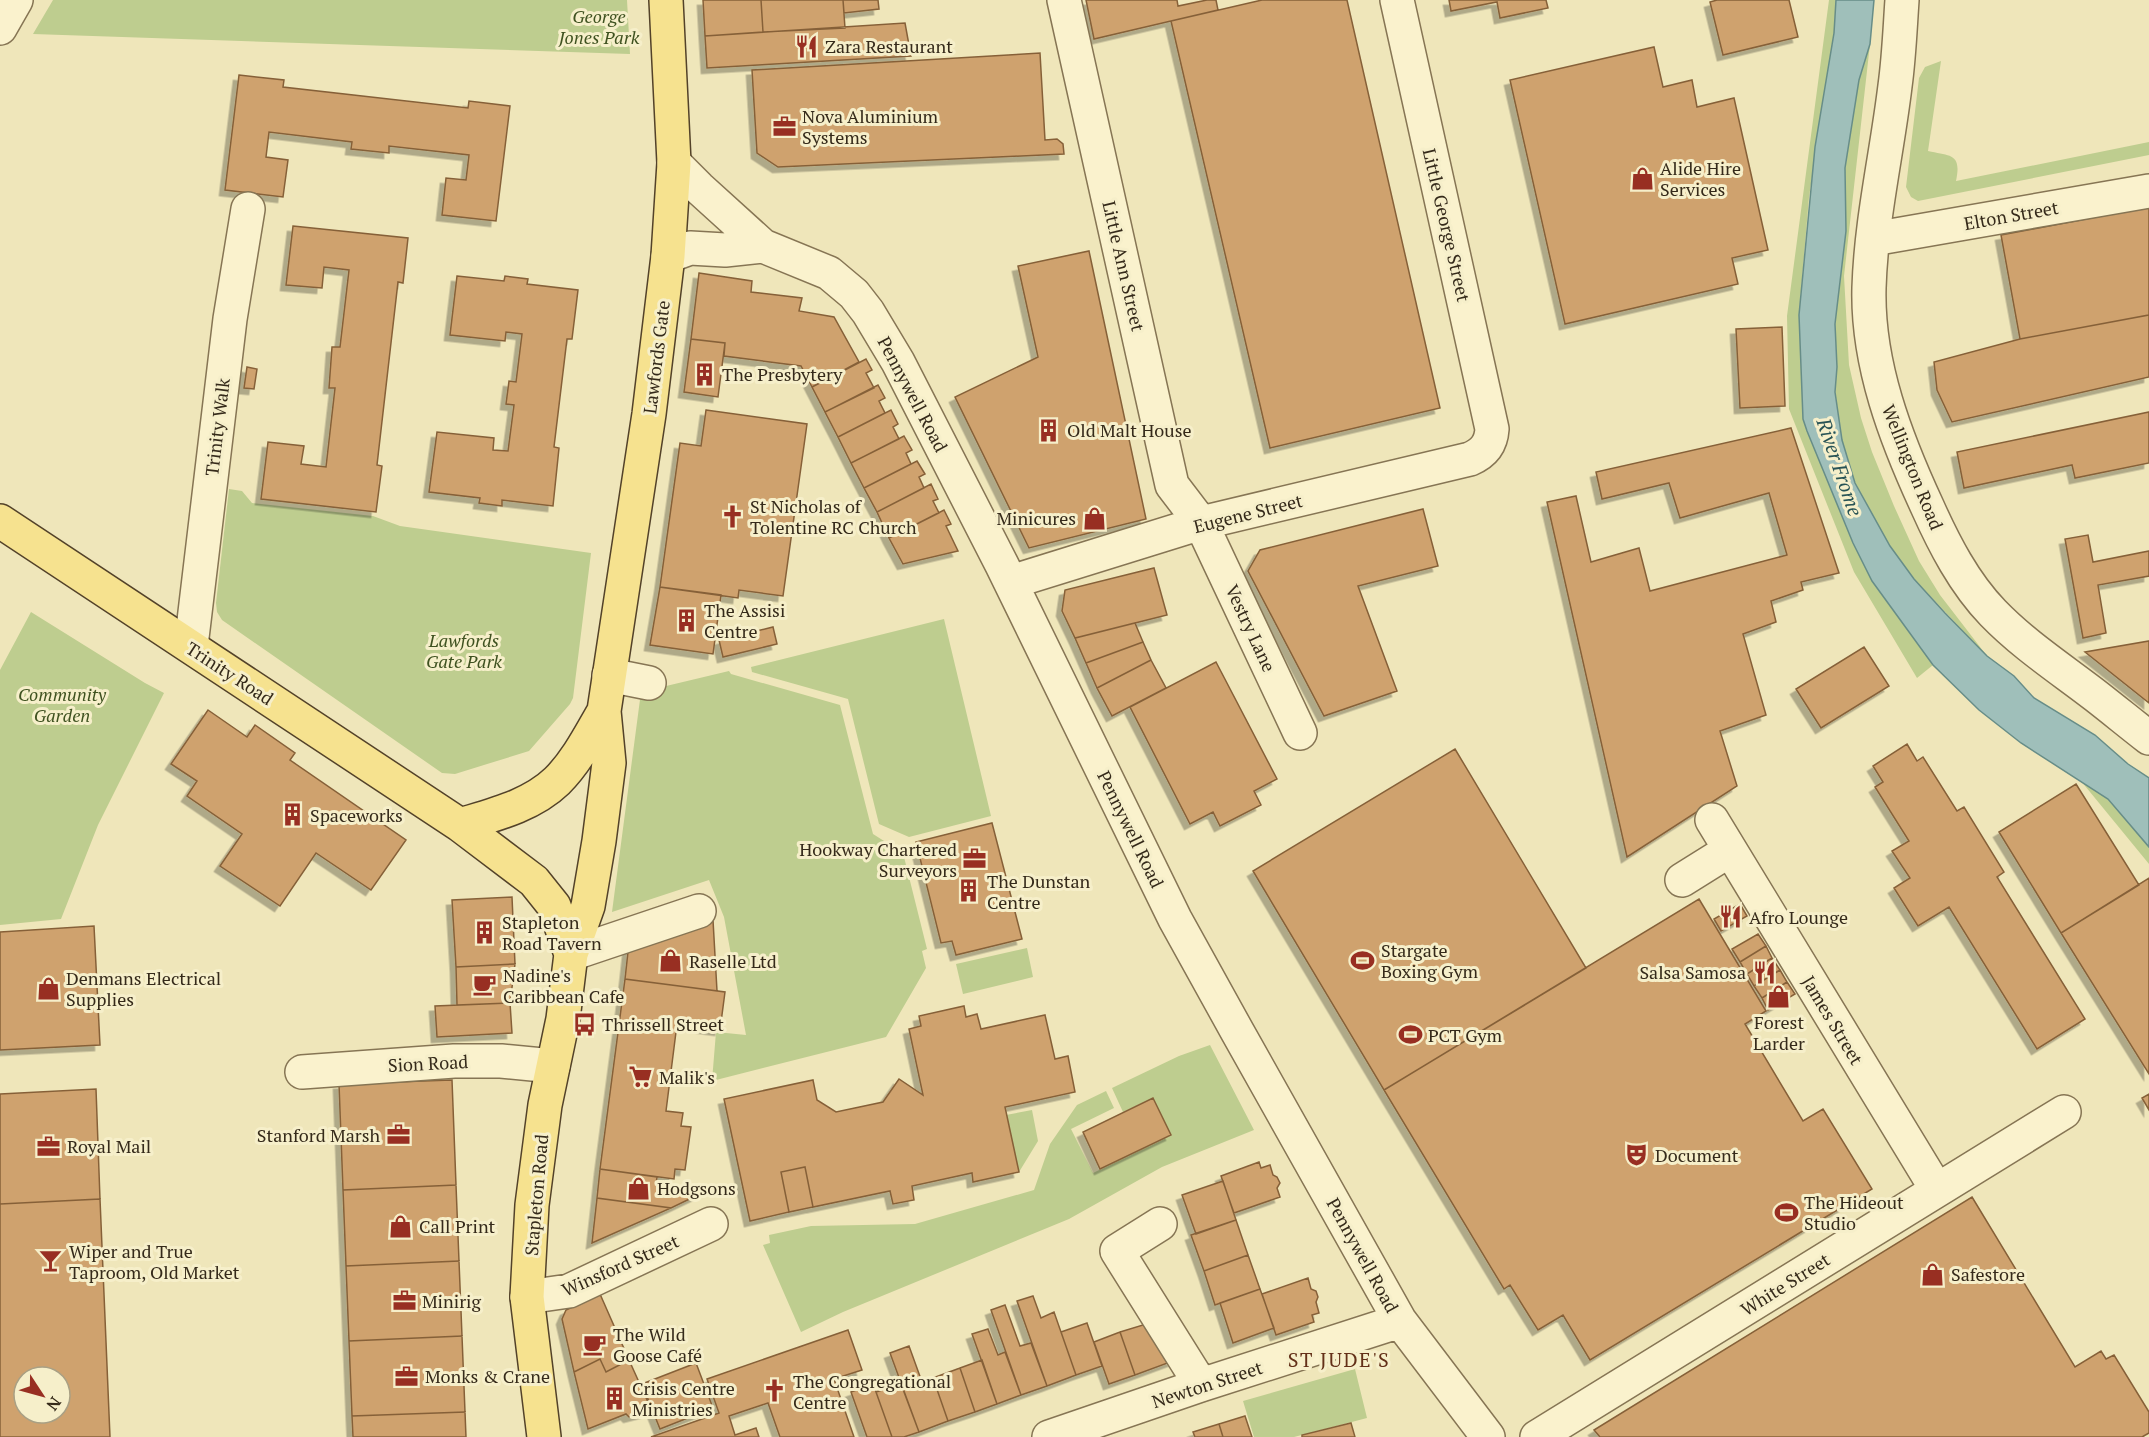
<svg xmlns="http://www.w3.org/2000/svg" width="2149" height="1437" font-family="'PT Serif',serif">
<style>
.green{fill:#becd8f}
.water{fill:#9fbfba;stroke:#678d88;stroke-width:1.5}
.building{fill:#cfa26e;stroke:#866139;stroke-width:1.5;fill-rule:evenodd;filter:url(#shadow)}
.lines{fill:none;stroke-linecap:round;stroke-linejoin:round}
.street-casing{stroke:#867554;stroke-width:36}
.primary-casing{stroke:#534229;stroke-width:36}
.street{stroke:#faf2cd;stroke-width:33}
.primary{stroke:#f6e28f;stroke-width:33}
.labels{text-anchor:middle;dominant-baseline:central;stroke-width:6;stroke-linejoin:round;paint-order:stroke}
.park-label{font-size:18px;font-style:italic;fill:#3f5220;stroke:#f6efca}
.poi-label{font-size:18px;fill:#352a1a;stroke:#f6efca;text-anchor:start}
.street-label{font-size:18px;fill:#352a1a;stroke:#f6efca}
.water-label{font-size:20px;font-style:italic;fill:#285355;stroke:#f6efca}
.neighbourhood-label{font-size:20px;letter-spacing:1.5px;fill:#633018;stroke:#f6efca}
</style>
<defs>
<filter id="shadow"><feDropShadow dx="-5.5" dy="5.5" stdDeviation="0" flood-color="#0004"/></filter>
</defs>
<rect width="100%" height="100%" fill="#efe6ba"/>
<path class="green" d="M53,0H627L630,54L33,34Z
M1829,0H1836L1834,33L1809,197L1799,315L1803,419L1853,543L1872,581L1933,665L1917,678L1854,572L1789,409L1787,316Z
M1870,44L1844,276L1849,365L1861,418L1872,452L1894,506L1919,561L1940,595L1987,656L1914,579L1890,546L1855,483L1842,440L1835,391L1837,367L1835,324L1846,231L1845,168L1859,80Z
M1941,61L1928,151C1950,156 1962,153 1956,181L2149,142V155L1918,201L1911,197L1906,187L1919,78L1925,67Z
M229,489L242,491L252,503L373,516L400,526L591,553L573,698L570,704L529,751L455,774L442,773L222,620L217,612L216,603Z
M31,612L145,683L164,693L98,825L61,919L0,925V670Z
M944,619L991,816L909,837L879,824L848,699L752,672L751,667Z
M729,671L731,674L840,705L873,834L903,853L927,949L922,951L926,968L886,1037L712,1081L716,1032L746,1035L724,917L709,880L612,912L641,692Z
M2081,781L2108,799L2149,847V864Z
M1027,948L1033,977L963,994L956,964Z
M1210,1045L1254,1130L1162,1167L1069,1219L843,1312L801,1332L763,1245L770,1243L769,1235L811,1226L915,1224L1034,1190L1050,1144L1077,1105L1106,1091L1114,1108L1071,1129L1093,1173L1171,1135L1153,1098L1123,1112L1112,1088L1179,1056Z
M1032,1110L1038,1141L1019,1172L1006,1115Z
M1355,1369L1367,1418L1294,1437H1254L1243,1401Z"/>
<path class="water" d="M1836,0H1874L1870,44L1859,80L1845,168L1846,231L1835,324L1837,367L1835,392L1842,440L1855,483L1890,546L1914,579L1945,613L1987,656L2014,676L2034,698L2095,735L2128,764L2149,778V847L2108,799L2021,743L1979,710L1933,665L1872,581L1853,543L1807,431L1803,419L1799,315L1815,147L1834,33Z"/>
<path class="building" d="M703,0H761L763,32L705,36Z
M761,0H843L845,28L763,32Z
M843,0H878L879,9L844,13Z
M1086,0H1177L1178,6L1207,0H1216L1218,10L1094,39Z
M1262,0H1347L1440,408L1270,448L1171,21Z
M1449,0H1546L1548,8L1500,18L1497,2L1451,11Z
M1717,0H1789L1798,37L1723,55L1710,2Z
M905,23L911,56L707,68L705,36Z
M1654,47L1663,87L1692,80L1697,107L1734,98L1768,250L1732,258L1738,284L1565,324L1510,80Z
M1040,53L1045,140L1057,139L1063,144L1064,154L778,167L757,153L752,70Z
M239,75L284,80L283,87L468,108L469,101L510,106L496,221L442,215L446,178L466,180L469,155L389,146V153L351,149L352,142L269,132L266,157L288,160L283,197L225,190Z
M2149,207V315L2020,339L2001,235Z
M293,226L408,238L403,283L398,282L377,465L382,466L376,512L261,499L268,442L304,446L301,464L326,467L335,388H329L332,347H340L349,270L324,267L322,288L286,285Z
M1089,251L1146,519L1029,548L955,397L1038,357L1018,266Z
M699,273L752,281L751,292L802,298L799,311L834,317L859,362L812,387L801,366L724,356L725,343L691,339Z
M457,276L504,281L505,276L528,279L527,284L578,290L572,339H567L554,447L559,448L553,506L502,500V506L479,503L480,498L429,492L437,432L494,438L493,450L508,451L514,405L506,404L509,381L516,382L522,334L506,332L505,341L450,335Z
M2149,315V377L1952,422L1937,390L1934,362L2020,339Z
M1782,327L1785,406L1740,408L1736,329Z
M691,339L725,343L718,397L684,392Z
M866,359L872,370L866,373L874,388L825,412L812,387Z
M247,367L257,369L254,389L244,388Z
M878,385L885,398L879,401L885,413L838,437L825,412Z
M706,410L807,424L783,596L739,590L738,598L660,587L680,443L701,446Z
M891,410L898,424L893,427L899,439L851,463L838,437Z
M2149,412V463L2075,478L2072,465L1964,488L1957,452Z
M1791,428L1839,573L1801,582L1803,590L1771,601L1776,622L1743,634L1766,715L1720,731L1737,786L1627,857L1547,502L1576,496L1591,562L1639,548L1650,591L1787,555L1769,493L1680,518L1669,483L1602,499L1596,472Z
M904,436L912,450L906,453L911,464L864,488L851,463Z
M917,461L925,474L919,477L924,488L877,512L864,488Z
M931,484L938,499L933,501L939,513L889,538L877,512Z
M1423,509L1438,566L1358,586L1397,691L1324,716L1248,571L1260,550Z
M944,510L951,524L946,526L958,551L903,564L889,538Z
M2088,535L2093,562L2149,551V576L2098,585L2106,633L2083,638L2065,539Z
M1154,568L1167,615L1075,638L1062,611L1065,590Z
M660,587L721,595L713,654L650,645Z
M1135,623L1143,642L1086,663L1075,638Z
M773,627L777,644L723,657L719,640Z
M2149,641V703L2085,652Z
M1143,642L1151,660L1097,688L1086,663Z
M1864,647L1889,686L1821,728L1796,689Z
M1151,660L1166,688L1112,716L1097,688Z
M1216,662L1277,779L1254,791L1261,805L1220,826L1213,812L1190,824L1130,707Z
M208,710L247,737L255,725L295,753L290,760L406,840L371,890L316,853L280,906L220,866L242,834L187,796L197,781L171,764Z
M1907,744L1917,761L1923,757L1957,811L1964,807L2004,872L1997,877L2085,1019L2037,1049L1949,907L1918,926L1894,888L1910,878L1892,851L1909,841L1875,787L1883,782L1873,766Z
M1455,749L1586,968L1384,1090L1253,871Z
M2076,784L2139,885L2061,933L1999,832Z
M992,823L1022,939L956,955L952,941L941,943L916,842Z
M2149,878V1074L2061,933Z
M512,897L515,964L456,967L452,900Z
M1699,899L1766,1011L1745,1024L1803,1121L1823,1109L1872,1189L1590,1360L1563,1315L1538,1330L1510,1285L1504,1289L1384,1090Z
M1740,904L1747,916L1721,931L1714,919Z
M713,920L717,991L625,979L629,943Z
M94,926L100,1045L0,1050V932Z
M1758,934L1766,946L1740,962L1732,949Z
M1766,946L1772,958L1747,974L1740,962Z
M1772,958L1780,970L1754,986L1747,974Z
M515,964L510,1003L457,1005L456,967Z
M1780,970L1787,982L1762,998L1754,986Z
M625,979L725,992L720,1030L677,1024L666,1111L683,1113L681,1126L691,1127L685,1170L675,1169L674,1179L600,1169Z
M1787,982L1795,994L1768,1010L1762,998Z
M510,1003L512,1033L437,1037L435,1006Z
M964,1006L966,1017L977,1014L981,1029L1045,1015L1055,1059L1068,1056L1075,1092L1005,1107L1019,1172L973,1182L972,1173L912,1186L914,1200L893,1204L890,1191L813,1207L805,1167L781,1172L789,1212L750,1221L724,1099L813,1080L817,1100L836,1112L883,1102L899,1079L923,1095L909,1029L921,1026L919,1016Z
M452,1080L456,1185L343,1190L339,1084Z
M96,1089L100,1199L0,1204V1094Z
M2149,1094V1110L2142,1098Z
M1153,1098L1171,1135L1100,1169L1083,1132Z
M1259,1162L1261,1168L1270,1165L1273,1175L1277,1177L1280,1183L1277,1188L1280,1197L1234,1213L1221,1176Z
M805,1167L813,1207L789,1212L781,1172Z
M600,1169L657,1177L656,1184L704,1192L671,1208L597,1198Z
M1223,1181L1236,1220L1196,1234L1182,1195Z
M456,1185L459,1261L346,1266L343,1190Z
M1972,1197L2075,1367L2101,1351L2106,1359L2114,1355L2149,1412V1433L2142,1437H1600L1594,1430Z
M597,1198L671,1208L592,1243Z
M100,1199L110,1437H0V1204ZM24,1377H60V1413H24Z
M1236,1220L1248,1255L1204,1271L1191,1235Z
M1248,1255L1260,1289L1215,1305L1204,1271Z
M459,1261L462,1336L349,1341L346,1266Z
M1308,1278L1311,1289L1316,1291L1318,1297L1316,1302L1319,1313L1312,1315L1314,1322L1276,1335L1262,1294Z
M1260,1289L1274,1328L1233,1343L1220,1303Z
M600,1294L629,1360L606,1372L600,1359L574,1372L562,1319L566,1310Z
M1033,1296L1041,1318L1054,1312L1076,1375L1047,1386L1017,1301Z
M1005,1305L1020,1346L1031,1343L1047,1386L1021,1395L991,1310Z
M1087,1323L1102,1366L1076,1375L1061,1332Z
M1146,1324L1173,1361L1135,1375L1120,1332Z
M988,1329L998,1355L1005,1352L1021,1395L997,1404L972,1334Z
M848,1330L862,1370L834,1379L854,1437H780L768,1403L729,1416L735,1435L756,1428L759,1437H651L719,1413L707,1379Z
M1120,1332L1135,1375L1109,1384L1094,1342Z
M462,1336L465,1412L352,1416L349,1341Z
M909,1346L922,1382L933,1378L948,1421L919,1432L890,1353Z
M600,1359L606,1372L629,1360L652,1411L629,1417L626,1414L588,1429L574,1372Z
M982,1360L997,1404L975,1412L960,1368Z
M696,1363L713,1408L660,1429L642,1384Z
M960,1368L975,1412L948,1421L933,1378Z
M873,1384L876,1392L892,1437H867L851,1392Z
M901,1384L919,1432L904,1437H892L876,1392Z
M465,1412L466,1437H353L352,1416Z
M1245,1416L1252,1437H1223L1219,1424Z
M1351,1423L1355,1437H1302V1435Z
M1219,1424L1223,1437H1195L1193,1432Z"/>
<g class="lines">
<defs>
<path id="street" d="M1064,0L1172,485L1201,523L1300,733
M1902,0C1900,29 1899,57 1895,86C1887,153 1871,220 1869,288C1867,364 1896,439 1927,506C1944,544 1964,583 1993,613C2024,645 2061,669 2096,696C2114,710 2131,724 2149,738
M0,28L16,0
M674,163L699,188L763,246L829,273L854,294L868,312L898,362L1002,565L1175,919L1237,1031L1400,1321L1488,1437
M1873,239L2149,191
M668,256L690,248L725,250L763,246
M1011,582L1201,523L1470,459C1484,453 1491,444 1492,429L1397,0
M191,646L230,319L248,209
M609,675L649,683
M1712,820L1937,1190
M1682,880L1730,850
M571,954L699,911
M302,1072L454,1061H501L553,1066
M1160,1224L1117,1251L1201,1385
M527,1297L569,1291L711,1224
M1049,1437L1201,1385L1400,1321
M1537,1437L2064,1112"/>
<path id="primary" d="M0,521L460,825L534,881L554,906L571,954
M460,825C493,815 531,806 557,781C577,761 590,735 604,711
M544,1437L527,1297L532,1205L545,1105L563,1019L571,954L588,906L599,841L609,763L604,711L649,414L668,256L674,163L666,0"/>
</defs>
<use href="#street" class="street-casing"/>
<use href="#primary" class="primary-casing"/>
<use href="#street" class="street"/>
<use href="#primary" class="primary"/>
</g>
<defs>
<symbol id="restaurant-bare" viewBox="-9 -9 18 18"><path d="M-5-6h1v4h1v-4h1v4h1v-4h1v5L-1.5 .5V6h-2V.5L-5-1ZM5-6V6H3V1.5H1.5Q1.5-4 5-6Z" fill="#982f22" stroke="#f6efca" stroke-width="2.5" paint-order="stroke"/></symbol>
<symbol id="office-bare" viewBox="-9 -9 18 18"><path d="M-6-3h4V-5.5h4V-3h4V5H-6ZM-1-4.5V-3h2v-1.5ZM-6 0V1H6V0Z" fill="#982f22" stroke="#f6efca" stroke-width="2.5" paint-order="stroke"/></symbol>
<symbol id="shop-bare" viewBox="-9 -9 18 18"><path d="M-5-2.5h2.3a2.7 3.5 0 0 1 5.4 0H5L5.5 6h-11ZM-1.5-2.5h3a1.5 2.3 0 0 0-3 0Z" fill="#982f22" stroke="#f6efca" stroke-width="2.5" paint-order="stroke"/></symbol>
<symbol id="building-bare" viewBox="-9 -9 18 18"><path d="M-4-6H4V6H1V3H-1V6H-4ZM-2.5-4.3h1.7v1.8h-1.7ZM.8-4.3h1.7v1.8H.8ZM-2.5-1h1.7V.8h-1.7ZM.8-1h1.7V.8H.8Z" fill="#982f22" stroke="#f6efca" stroke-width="2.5" paint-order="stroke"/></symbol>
<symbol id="church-bare" viewBox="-9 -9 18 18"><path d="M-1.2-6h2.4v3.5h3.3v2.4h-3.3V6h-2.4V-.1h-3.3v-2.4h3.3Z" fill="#982f22" stroke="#f6efca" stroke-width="2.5" paint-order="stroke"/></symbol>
<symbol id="stadium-bare" viewBox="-9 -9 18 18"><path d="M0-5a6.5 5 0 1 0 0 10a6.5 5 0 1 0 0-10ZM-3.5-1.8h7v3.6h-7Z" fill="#982f22" stroke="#f6efca" stroke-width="2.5" paint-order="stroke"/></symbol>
<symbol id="cafe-bare" viewBox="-9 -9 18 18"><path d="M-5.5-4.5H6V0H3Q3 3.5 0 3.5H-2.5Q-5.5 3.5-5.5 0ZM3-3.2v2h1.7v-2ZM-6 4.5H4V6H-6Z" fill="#982f22" stroke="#f6efca" stroke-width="2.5" paint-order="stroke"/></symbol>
<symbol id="bus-bare" viewBox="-9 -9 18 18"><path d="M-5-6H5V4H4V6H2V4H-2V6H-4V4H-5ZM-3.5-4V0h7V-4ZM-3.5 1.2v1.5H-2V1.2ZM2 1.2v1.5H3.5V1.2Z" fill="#982f22" stroke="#f6efca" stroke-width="2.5" paint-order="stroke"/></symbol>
<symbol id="supermarket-bare" viewBox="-9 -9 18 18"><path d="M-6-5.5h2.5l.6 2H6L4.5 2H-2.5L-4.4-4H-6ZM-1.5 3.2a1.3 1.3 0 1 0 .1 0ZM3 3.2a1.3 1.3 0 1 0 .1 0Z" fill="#982f22" stroke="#f6efca" stroke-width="2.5" paint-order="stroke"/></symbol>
<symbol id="theatre-bare" viewBox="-9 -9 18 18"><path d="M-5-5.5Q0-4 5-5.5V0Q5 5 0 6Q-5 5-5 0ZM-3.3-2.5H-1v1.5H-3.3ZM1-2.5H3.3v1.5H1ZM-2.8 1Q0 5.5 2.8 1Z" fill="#982f22" stroke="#f6efca" stroke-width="2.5" paint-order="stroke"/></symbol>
<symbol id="bar-bare" viewBox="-9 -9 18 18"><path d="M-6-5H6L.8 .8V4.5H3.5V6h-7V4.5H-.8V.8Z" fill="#982f22" stroke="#f6efca" stroke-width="2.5" paint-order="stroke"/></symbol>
</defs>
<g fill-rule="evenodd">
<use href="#restaurant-bare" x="790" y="30" width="33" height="33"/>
<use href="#office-bare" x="768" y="110" width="33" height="33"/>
<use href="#shop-bare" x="1626" y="162" width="33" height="33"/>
<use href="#building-bare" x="688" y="358" width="33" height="33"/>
<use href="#building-bare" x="1032" y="414" width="33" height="33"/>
<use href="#church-bare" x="716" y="500" width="33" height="33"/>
<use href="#shop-bare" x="1078" y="502" width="33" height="33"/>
<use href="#building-bare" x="670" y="604" width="33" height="33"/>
<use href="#building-bare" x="276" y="798" width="33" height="33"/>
<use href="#office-bare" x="958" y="842" width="33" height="33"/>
<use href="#building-bare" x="952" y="874" width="33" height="33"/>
<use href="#restaurant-bare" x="1714" y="900" width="33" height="33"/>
<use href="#building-bare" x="468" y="916" width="33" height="33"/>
<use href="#stadium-bare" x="1346" y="944" width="33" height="33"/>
<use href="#shop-bare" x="654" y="944" width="33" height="33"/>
<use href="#restaurant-bare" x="1748" y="956" width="33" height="33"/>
<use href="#cafe-bare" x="468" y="968" width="33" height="33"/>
<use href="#shop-bare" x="32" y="972" width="33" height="33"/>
<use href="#shop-bare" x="1762" y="980" width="33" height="33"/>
<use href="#bus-bare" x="568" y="1008" width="33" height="33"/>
<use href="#stadium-bare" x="1394" y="1018" width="33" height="33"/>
<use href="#supermarket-bare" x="624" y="1060" width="33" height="33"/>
<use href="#office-bare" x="382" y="1118" width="33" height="33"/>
<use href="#office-bare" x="32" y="1130" width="33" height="33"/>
<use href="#theatre-bare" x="1620" y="1138" width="33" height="33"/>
<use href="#shop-bare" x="622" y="1172" width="33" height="33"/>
<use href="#stadium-bare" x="1770" y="1196" width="33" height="33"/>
<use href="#shop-bare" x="384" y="1210" width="33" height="33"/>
<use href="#bar-bare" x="34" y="1244" width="33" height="33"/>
<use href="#shop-bare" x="1916" y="1258" width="33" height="33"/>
<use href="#office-bare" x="388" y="1284" width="33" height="33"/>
<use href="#cafe-bare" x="578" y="1328" width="33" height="33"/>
<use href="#office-bare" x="390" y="1360" width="33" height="33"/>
<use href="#church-bare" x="758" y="1374" width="33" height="33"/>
<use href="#building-bare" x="598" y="1382" width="33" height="33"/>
</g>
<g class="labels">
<g class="park-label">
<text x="599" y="16">George<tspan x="599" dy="21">Jones Park</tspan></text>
<text x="464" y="640">Lawfords<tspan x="464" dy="21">Gate Park</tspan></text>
<text x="62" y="694">Community<tspan x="62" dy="21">Garden</tspan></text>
</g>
<g class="poi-label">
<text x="825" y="46">Zara Restaurant</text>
<text x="802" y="116">Nova Aluminium<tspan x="802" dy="21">Systems</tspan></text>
<text x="1660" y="168">Alide Hire<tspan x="1660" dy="21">Services</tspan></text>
<text x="722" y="374">The Presbytery</text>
<text x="1067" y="430">Old Malt House</text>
<text x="750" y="506">St Nicholas of<tspan x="750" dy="21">Tolentine RC Church</tspan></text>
<text x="1076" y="518" text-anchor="end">Minicures</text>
<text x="704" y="610">The Assisi<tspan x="704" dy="21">Centre</tspan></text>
<text x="310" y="815">Spaceworks</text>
<text x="957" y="849" text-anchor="end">Hookway Chartered<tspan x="957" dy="21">Surveyors</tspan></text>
<text x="987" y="881">The Dunstan<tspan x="987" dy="21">Centre</tspan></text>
<text x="1749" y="917">Afro Lounge</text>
<text x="502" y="922">Stapleton<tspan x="502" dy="21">Road Tavern</tspan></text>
<text x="1381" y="950">Stargate<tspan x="1381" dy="21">Boxing Gym</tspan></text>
<text x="689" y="961">Raselle Ltd</text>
<text x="1746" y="972" text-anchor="end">Salsa Samosa</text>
<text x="503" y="975">Nadine's<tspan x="503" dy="21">Caribbean Cafe</tspan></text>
<text x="66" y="978">Denmans Electrical<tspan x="66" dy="21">Supplies</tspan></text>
<text x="1779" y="1022" text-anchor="middle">Forest<tspan x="1779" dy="21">Larder</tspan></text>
<text x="602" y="1024">Thrissell Street</text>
<text x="1428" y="1035">PCT Gym</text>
<text x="659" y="1077">Malik's</text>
<text x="380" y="1135" text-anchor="end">Stanford Marsh</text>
<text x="67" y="1146">Royal Mail</text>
<text x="1655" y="1155">Document</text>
<text x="657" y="1188">Hodgsons</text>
<text x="1804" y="1202">The Hideout<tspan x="1804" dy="21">Studio</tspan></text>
<text x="419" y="1226">Call Print</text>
<text x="69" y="1251">Wiper and True<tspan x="69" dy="21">Taproom, Old Market</tspan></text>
<text x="1951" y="1274">Safestore</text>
<text x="422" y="1301">Minirig</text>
<text x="613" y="1334">The Wild<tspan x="613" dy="21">Goose Café</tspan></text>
<text x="425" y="1376">Monks &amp; Crane</text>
<text x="793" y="1381">The Congregational<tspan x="793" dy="21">Centre</tspan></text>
<text x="632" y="1388">Crisis Centre<tspan x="632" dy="21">Ministries</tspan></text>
</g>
<g class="street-label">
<text transform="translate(2011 215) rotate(-10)">Elton Street</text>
<text transform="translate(1447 225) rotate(77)">Little George Street</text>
<text transform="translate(1124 266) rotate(77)">Little Ann Street</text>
<text transform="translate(656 357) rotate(-83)">Lawfords Gate</text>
<text transform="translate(913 394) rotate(62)">Pennywell Road</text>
<text transform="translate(217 427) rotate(-83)">Trinity Walk</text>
<text transform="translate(1913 467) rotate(68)">Wellington Road</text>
<text transform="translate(1248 513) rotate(-14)">Eugene Street</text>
<text transform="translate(1251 628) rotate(65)">Vestry Lane</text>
<text transform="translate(230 673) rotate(33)">Trinity Road</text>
<text transform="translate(1131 829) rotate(64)">Pennywell Road</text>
<text transform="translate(1833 1020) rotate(59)">James Street</text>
<text transform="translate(428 1063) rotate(-3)">Sion Road</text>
<text transform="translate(536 1195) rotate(-85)">Stapleton Road</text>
<text transform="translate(1363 1255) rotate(61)">Pennywell Road</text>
<text transform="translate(620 1265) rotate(-24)">Winsford Street</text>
<text transform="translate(1785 1284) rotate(-32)">White Street</text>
<text transform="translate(1207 1384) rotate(-18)">Newton Street</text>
</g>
<g class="water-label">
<text transform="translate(1840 467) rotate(71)">River Frome</text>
</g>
<g class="neighbourhood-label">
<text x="1339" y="1359">ST JUDE'S</text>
</g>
</g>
<g transform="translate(42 1395) rotate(126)"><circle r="28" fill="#f6efca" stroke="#a9a084" stroke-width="1.5"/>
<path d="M0-4.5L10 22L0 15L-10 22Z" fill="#982f22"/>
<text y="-9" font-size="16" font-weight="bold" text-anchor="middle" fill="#352a1a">N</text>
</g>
</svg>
